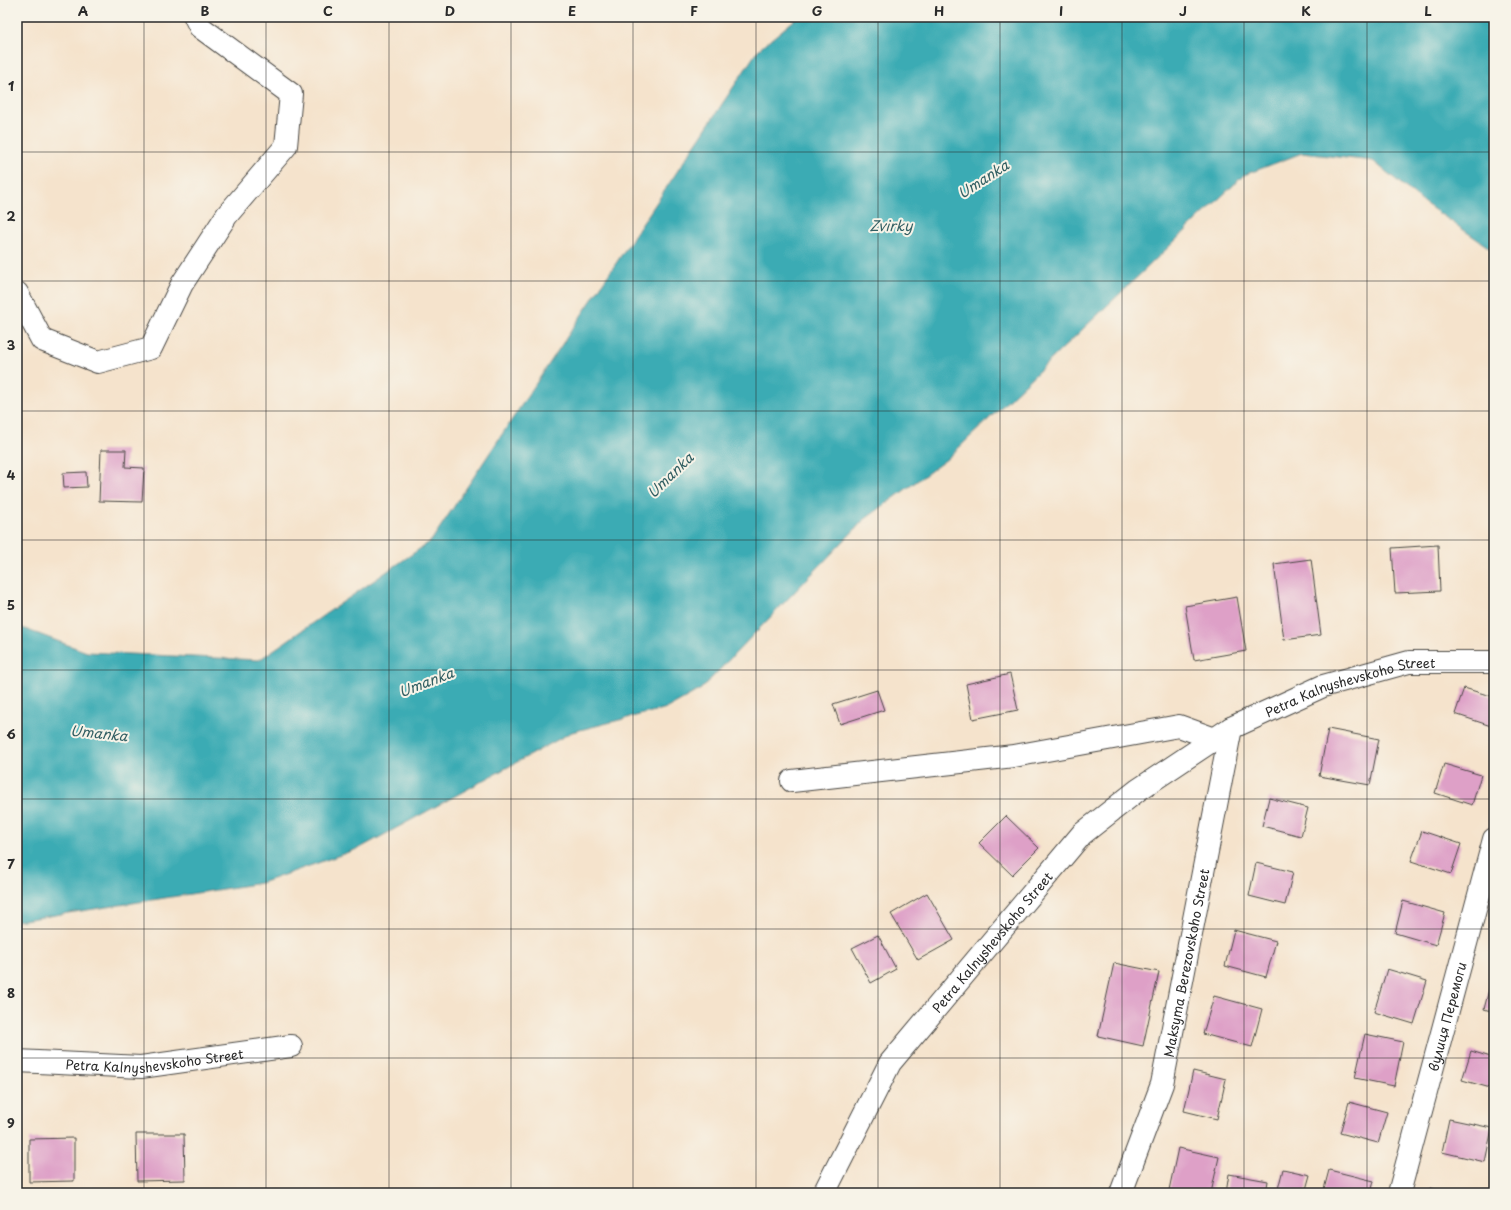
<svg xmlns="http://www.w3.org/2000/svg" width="1511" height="1210" font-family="'Playpen Sans',sans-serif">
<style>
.water{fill:#3aabb4;stroke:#326b70}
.building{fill:#dea0c7}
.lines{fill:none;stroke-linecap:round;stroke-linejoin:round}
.minor-casing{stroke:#494743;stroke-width:24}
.minor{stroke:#fff;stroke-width:22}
.grid{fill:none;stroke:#2b2b2b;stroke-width:1;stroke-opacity:0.55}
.labels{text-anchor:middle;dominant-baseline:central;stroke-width:4;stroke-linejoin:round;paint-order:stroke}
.street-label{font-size:13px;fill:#2b2b2b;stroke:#f7f3e8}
.water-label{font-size:14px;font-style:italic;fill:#315e62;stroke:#f7f3e8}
.neatline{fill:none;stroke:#2b2b2b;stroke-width:1.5}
.grid-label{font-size:13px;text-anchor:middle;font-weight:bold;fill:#2b2b2b}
</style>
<rect width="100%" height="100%" fill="#f7f3e8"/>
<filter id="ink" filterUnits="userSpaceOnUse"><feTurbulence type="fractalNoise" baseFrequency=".025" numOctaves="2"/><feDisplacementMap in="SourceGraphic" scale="8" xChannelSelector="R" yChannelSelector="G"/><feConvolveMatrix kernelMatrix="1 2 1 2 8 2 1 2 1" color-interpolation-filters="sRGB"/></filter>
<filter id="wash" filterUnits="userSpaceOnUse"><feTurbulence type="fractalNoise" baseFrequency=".012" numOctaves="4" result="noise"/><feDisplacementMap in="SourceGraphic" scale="16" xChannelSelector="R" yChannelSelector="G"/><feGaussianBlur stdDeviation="0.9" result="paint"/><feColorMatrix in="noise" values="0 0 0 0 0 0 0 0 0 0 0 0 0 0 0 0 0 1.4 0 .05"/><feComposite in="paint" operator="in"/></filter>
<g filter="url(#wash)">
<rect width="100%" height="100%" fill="#f5e3cc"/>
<path class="water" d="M798,17H1494V251L1423,202L1373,161L1302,153L1244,175L947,459L864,520L701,689L667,708L572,732L360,848L261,883L17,921V626L87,652L259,660L431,541L758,50Z"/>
<g id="blocks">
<path class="building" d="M101,450H126L125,467L144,468L142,502L99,501Z
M86,472L87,487L64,488L63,473Z
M1438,545L1440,591L1395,593L1392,548Z
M1311,559L1321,635L1284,640L1274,564Z
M1237,597L1246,651L1194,660L1185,606Z
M1010,674L1018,710L973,719L966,684Z
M1464,688L1494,697V727L1455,714Z
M877,690L884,710L840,724L833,704Z
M1328,729L1379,739L1370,785L1319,776Z
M1444,764L1481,775L1472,805L1435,793Z
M1269,798L1308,808L1301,836L1262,826Z
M1006,816L1039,848L1012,875L979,843Z
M1422,831L1461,844L1451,874L1411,861Z
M1256,863L1293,872L1285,905L1249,896Z
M927,893L954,940L918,960L891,914Z
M1403,901L1445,913L1436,945L1395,933Z
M1234,930L1276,941L1266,977L1225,966Z
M878,935L896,969L871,983L852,948Z
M1114,963L1159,972L1143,1046L1098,1036Z
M1387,969L1427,981L1414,1024L1374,1012Z
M1491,982H1494V1012L1484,1009Z
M1214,996L1262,1009L1252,1047L1203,1034Z
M1365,1034L1403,1042L1394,1086L1355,1078Z
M1471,1051L1494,1058V1089L1462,1080Z
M1193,1071L1226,1079L1217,1119L1184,1111Z
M1349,1102L1387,1112L1378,1143L1340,1133Z
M1449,1119L1492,1128L1485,1162L1442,1152Z
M136,1134H184L185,1180L137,1181Z
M74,1138V1181L29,1182V1139Z
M1178,1148L1219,1157L1211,1193H1184L1169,1190Z
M1283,1169L1310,1175L1305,1193H1277Z
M1329,1170L1374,1181L1371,1193H1323Z
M1229,1174L1268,1181L1266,1193H1226Z
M1430,1188L1447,1193H1429Z"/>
</g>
</g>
<g filter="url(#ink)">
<use href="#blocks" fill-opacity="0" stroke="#494743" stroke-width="1"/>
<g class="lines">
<defs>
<g id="minor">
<path d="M17,293L42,340L98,362L151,348L182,284L227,215L286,146L291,94L200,27L195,17"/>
<path d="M792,781L1014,756L1179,726L1215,739"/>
<path id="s1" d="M17,1061L141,1067L291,1046"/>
<path id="s2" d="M824,1193L890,1063L1082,834L1138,790L1231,728L1323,686L1409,662H1494"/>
<path id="s3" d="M1121,1193L1162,1084L1231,728"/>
<path id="s4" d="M1399,1193L1494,839"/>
</g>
</defs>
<use href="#minor" class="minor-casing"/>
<use href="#minor" class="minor"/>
</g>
</g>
<path class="grid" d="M144,17V1193M266,17V1193M389,17V1193M511,17V1193M633,17V1193M756,17V1193M878,17V1193M1000,17V1193M1122,17V1193M1244,17V1193M1367,17V1193M17,152H1494M17,281H1494M17,411H1494M17,540H1494M17,670H1494M17,799H1494M17,929H1494M17,1058H1494"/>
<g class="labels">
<g class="street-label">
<text stroke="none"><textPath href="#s2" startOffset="755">Petra Kalnyshevskoho Street</textPath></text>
<text stroke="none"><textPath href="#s2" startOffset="304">Petra Kalnyshevskoho Street</textPath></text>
<text stroke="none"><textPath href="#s3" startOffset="240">Maksyma Berezovskoho Street</textPath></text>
<text stroke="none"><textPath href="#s4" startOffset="183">вулиця Перемоги</textPath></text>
<text stroke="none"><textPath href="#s1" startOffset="138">Petra Kalnyshevskoho Street</textPath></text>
</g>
<g class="water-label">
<text transform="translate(983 179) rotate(-33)">Umanka</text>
<text x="891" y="225">Zvirky</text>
<text transform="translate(670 475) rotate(-44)">Umanka</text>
<text transform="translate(426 682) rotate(-21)">Umanka</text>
<text transform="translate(99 733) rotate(6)">Umanka</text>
</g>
</g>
<rect width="1511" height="1210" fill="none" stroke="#f7f3e8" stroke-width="44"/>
<rect x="22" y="22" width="1467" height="1166" class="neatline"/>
<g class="grid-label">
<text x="83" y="16">A</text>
<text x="205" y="16">B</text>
<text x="328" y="16">C</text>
<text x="450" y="16">D</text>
<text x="572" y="16">E</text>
<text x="694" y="16">F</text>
<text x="817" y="16">G</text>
<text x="939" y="16">H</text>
<text x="1061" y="16">I</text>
<text x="1183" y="16">J</text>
<text x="1306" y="16">K</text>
<text x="1428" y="16">L</text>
<text x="11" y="91">1</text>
<text x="11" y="221">2</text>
<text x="11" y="350">3</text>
<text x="11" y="480">4</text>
<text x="11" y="610">5</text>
<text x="11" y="739">6</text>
<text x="11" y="869">7</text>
<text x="11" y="998">8</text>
<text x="11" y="1128">9</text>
</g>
</svg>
